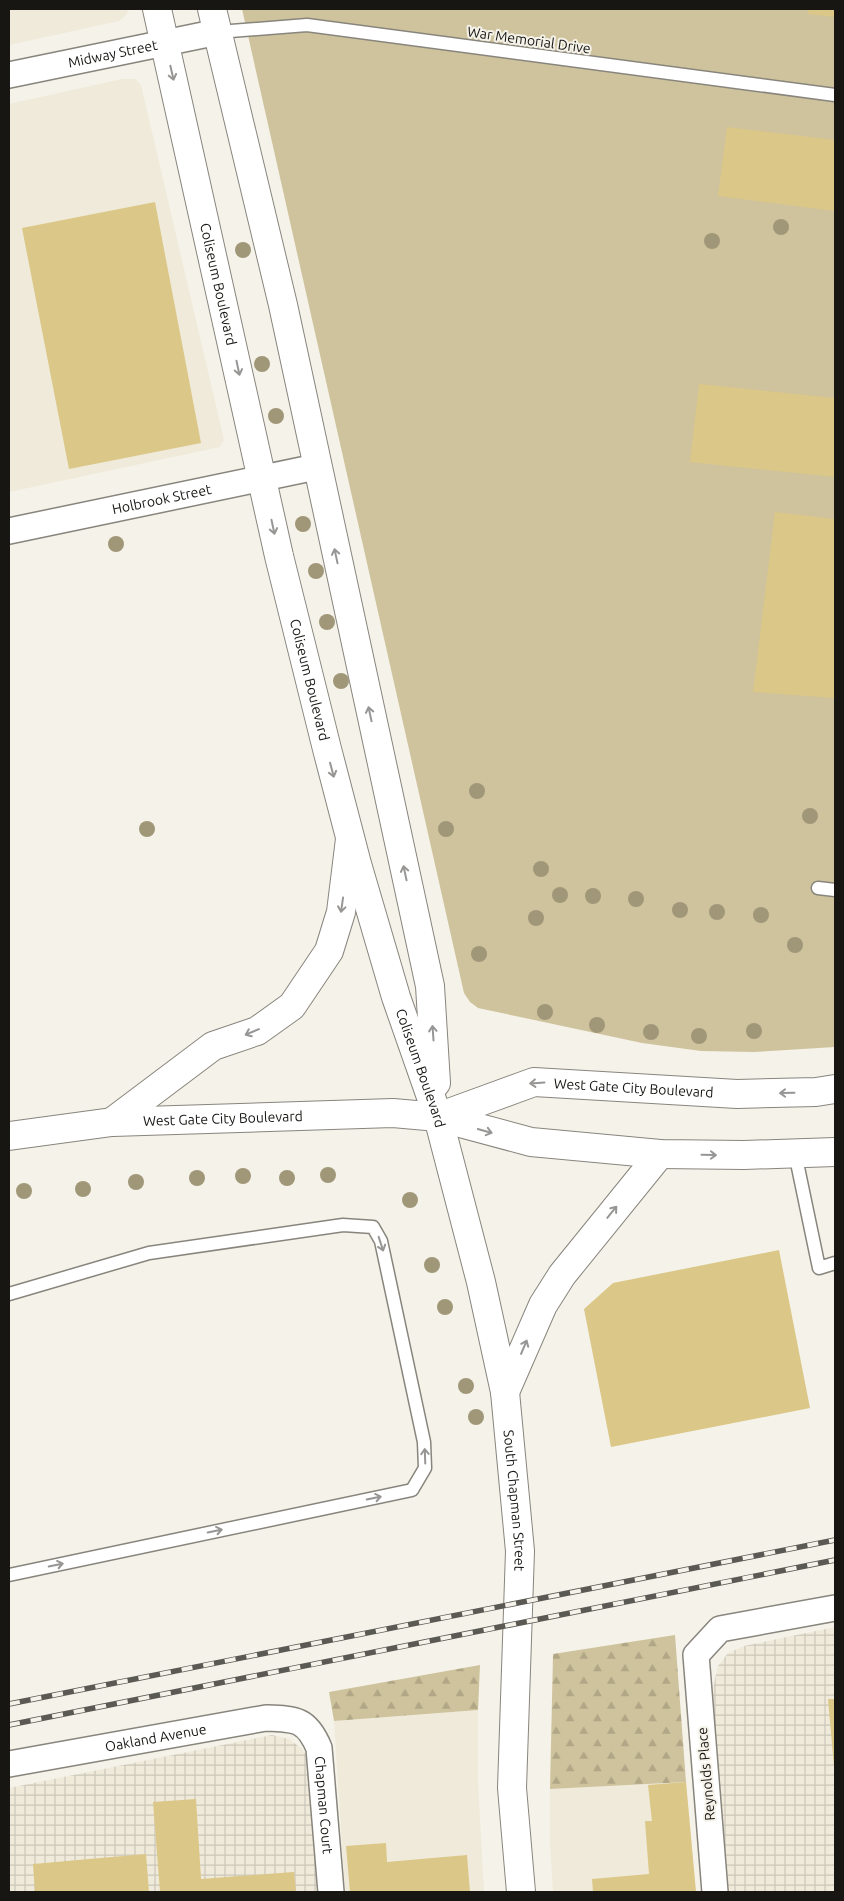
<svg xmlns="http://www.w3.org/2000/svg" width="844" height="1901" font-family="Ubuntu,sans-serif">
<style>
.built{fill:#efead9}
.industrial{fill:url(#industrial-grid)}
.grass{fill:#cfc39d}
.forest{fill:url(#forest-firs)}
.building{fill:#dbc787}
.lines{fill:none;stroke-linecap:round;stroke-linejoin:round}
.lane-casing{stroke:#88857d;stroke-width:15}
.street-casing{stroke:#88857d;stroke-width:28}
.secondary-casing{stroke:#88857d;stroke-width:30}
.primary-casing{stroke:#88857d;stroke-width:30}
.lane{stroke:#fff;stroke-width:12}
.street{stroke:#fff;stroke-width:25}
.secondary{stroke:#fff;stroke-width:28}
.primary{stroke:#fff;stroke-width:28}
.rail-casing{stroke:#5b5954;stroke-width:5.5}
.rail{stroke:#f5f2e9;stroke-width:4;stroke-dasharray:11;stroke-linecap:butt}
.tree{fill:#a09778}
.oneway{stroke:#979695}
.labels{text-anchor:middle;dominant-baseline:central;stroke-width:4;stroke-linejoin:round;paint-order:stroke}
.street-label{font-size:14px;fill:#171613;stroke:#f5f2e9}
</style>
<defs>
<pattern id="industrial-grid" width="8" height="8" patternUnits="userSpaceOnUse" patternTransform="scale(1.25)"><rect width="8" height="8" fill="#efead9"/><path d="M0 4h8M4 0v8" fill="none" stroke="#ccc8b9"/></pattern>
<pattern id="forest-firs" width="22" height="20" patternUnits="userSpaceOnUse" patternTransform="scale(1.25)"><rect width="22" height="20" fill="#cfc39d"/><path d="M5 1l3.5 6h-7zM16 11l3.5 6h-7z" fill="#b1a786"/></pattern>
</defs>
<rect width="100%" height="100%" fill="#f5f2e9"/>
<path class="built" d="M9,9H128L127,14L119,21L9,45Z
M122,79H135L141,85L224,440L220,447L9,492V104Z
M478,1710V1783L484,1892H345L334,1721Z
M686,1782L696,1892H553L550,1842V1789Z"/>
<path class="industrial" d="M835,1627V1892H729L712,1692L718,1666L728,1653L744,1646Z
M272,1735L289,1739L301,1748L311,1762L320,1892H9V1788Z"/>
<path class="grass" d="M242,9H835V1047L754,1052L701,1051L642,1043L478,1008L470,1002L464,993Z"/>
<path class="forest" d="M675,1635L686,1782L550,1789L553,1654Z
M480,1665L478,1710L334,1721L329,1692Z"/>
<path class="building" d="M808,9H835V17L808,14Z
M727,127L835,140V211L718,196Z
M155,202L201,443L69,469L22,228Z
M699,384L835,398V477L690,462Z
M775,512L835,519V698L753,692Z
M779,1250L810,1408L611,1447L584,1309L613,1283Z
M828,1699H835V1767H834Z
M686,1782L696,1892H593L592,1879L649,1874L645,1821H652L648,1785Z
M196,1799L201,1879L294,1872L296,1892H160L153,1802Z
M386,1843L387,1862L467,1855L470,1892H350L346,1846Z
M146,1854L149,1892H35L33,1864Z"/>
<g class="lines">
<defs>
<path id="lane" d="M218,32L307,25L835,95
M818,888L835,890
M795,1153L819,1268L835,1263
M9,1294L149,1253L343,1225L373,1227L381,1241L424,1442L425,1468L412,1490L9,1575"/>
<g id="street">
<path id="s1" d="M9,75L218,32"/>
<path id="s2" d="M9,531L316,467"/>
<path id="s3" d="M9,1764L266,1718C296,1719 307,1719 319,1748L331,1892"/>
<path d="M715,1892L696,1655L720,1629L835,1608"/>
</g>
<g id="secondary">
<path id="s4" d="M157,9L279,556L327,749L357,864L396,997L438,1117L481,1282L505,1392L520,1551L512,1788L521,1892"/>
<path d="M212,9L283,305L430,986L436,1083"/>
</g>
<g id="primary">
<path id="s5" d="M438,1117L534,1082L737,1094L816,1092L835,1089"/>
<path d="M112,1122L213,1046L257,1031L292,1006L329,951L341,912L350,839"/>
<path id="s6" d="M9,1136L112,1122L393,1113L438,1117L531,1142L660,1154L744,1155L835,1152"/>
<path d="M505,1392L543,1305L562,1275L660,1154"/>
</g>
</defs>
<use href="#lane" class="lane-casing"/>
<use href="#street" class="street-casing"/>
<use href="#secondary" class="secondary-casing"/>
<use href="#primary" class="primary-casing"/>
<use href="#lane" class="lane"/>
<use href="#street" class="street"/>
<use href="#secondary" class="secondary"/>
<use href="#primary" class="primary"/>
<defs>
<path id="rail" d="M9,1704L835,1540
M9,1725L835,1560"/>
</defs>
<use href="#rail" class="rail-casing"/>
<use href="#rail" class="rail"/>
</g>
<g class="tree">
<circle cx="781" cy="227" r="8"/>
<circle cx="712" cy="241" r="8"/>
<circle cx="243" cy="250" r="8"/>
<circle cx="262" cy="364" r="8"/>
<circle cx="276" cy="416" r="8"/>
<circle cx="303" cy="524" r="8"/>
<circle cx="116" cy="544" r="8"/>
<circle cx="316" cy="571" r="8"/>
<circle cx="327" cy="622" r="8"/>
<circle cx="341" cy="681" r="8"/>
<circle cx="477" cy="791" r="8"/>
<circle cx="810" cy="816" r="8"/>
<circle cx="147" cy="829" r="8"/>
<circle cx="446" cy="829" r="8"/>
<circle cx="541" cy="869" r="8"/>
<circle cx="560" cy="895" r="8"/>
<circle cx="593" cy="896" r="8"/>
<circle cx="636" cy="899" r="8"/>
<circle cx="680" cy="910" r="8"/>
<circle cx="717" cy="912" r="8"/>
<circle cx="761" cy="915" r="8"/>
<circle cx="536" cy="918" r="8"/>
<circle cx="795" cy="945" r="8"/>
<circle cx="479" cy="954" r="8"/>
<circle cx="545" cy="1012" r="8"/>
<circle cx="597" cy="1025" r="8"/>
<circle cx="754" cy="1031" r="8"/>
<circle cx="651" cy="1032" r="8"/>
<circle cx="699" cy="1036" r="8"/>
<circle cx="328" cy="1175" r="8"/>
<circle cx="243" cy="1176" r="8"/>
<circle cx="197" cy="1178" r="8"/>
<circle cx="287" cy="1178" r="8"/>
<circle cx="136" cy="1182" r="8"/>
<circle cx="83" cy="1189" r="8"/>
<circle cx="24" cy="1191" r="8"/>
<circle cx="410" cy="1200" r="8"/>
<circle cx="432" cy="1265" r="8"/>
<circle cx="445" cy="1307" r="8"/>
<circle cx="466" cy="1386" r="8"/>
<circle cx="476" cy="1417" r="8"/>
</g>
<defs><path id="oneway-shaft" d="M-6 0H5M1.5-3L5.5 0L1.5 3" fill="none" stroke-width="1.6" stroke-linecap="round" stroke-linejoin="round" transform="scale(1.25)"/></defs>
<g class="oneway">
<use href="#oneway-shaft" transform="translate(172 73) rotate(77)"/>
<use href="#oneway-shaft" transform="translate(238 368) rotate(78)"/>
<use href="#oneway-shaft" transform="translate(273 527) rotate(78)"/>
<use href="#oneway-shaft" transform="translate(336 556) rotate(-102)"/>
<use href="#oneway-shaft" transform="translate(370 714) rotate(-102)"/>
<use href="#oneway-shaft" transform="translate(332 770) rotate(75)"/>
<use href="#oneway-shaft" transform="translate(405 873) rotate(-102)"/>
<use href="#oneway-shaft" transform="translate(342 905) rotate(98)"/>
<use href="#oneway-shaft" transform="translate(252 1032) rotate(157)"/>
<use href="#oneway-shaft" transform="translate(433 1033) rotate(-94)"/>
<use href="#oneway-shaft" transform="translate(537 1083) rotate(176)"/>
<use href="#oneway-shaft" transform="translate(787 1093) rotate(179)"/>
<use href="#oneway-shaft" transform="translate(485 1131) rotate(16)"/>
<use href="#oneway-shaft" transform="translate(709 1155) rotate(1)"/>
<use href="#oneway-shaft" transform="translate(612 1212) rotate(-51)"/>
<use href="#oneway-shaft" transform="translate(381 1244) rotate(72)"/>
<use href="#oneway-shaft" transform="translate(524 1347) rotate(-67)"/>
<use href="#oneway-shaft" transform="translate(425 1456) rotate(-92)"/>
<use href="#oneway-shaft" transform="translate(374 1498) rotate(-12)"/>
<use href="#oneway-shaft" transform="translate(215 1531) rotate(-12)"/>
<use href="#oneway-shaft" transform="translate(56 1565) rotate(-12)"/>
</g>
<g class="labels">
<g class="street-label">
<text transform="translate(529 40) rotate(8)">War Memorial Drive</text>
<text stroke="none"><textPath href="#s1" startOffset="106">Midway Street</textPath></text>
<text stroke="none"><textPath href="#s4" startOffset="282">Coliseum Boulevard</textPath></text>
<text stroke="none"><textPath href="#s2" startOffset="156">Holbrook Street</textPath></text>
<text stroke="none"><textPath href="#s4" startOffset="688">Coliseum Boulevard</textPath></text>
<text stroke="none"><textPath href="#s4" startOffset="1092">Coliseum Boulevard</textPath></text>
<text stroke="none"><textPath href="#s5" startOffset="202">West Gate City Boulevard</textPath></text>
<text stroke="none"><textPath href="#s6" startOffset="215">West Gate City Boulevard</textPath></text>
<text stroke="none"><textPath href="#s4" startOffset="1536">South Chapman Street</textPath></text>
<text stroke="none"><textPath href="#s3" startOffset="149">Oakland Avenue</textPath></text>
<text transform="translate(706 1774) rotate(-95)">Reynolds Place</text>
<text stroke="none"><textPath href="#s3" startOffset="385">Chapman Court</textPath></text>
</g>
</g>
<rect width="844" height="1901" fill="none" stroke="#171613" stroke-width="20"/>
</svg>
